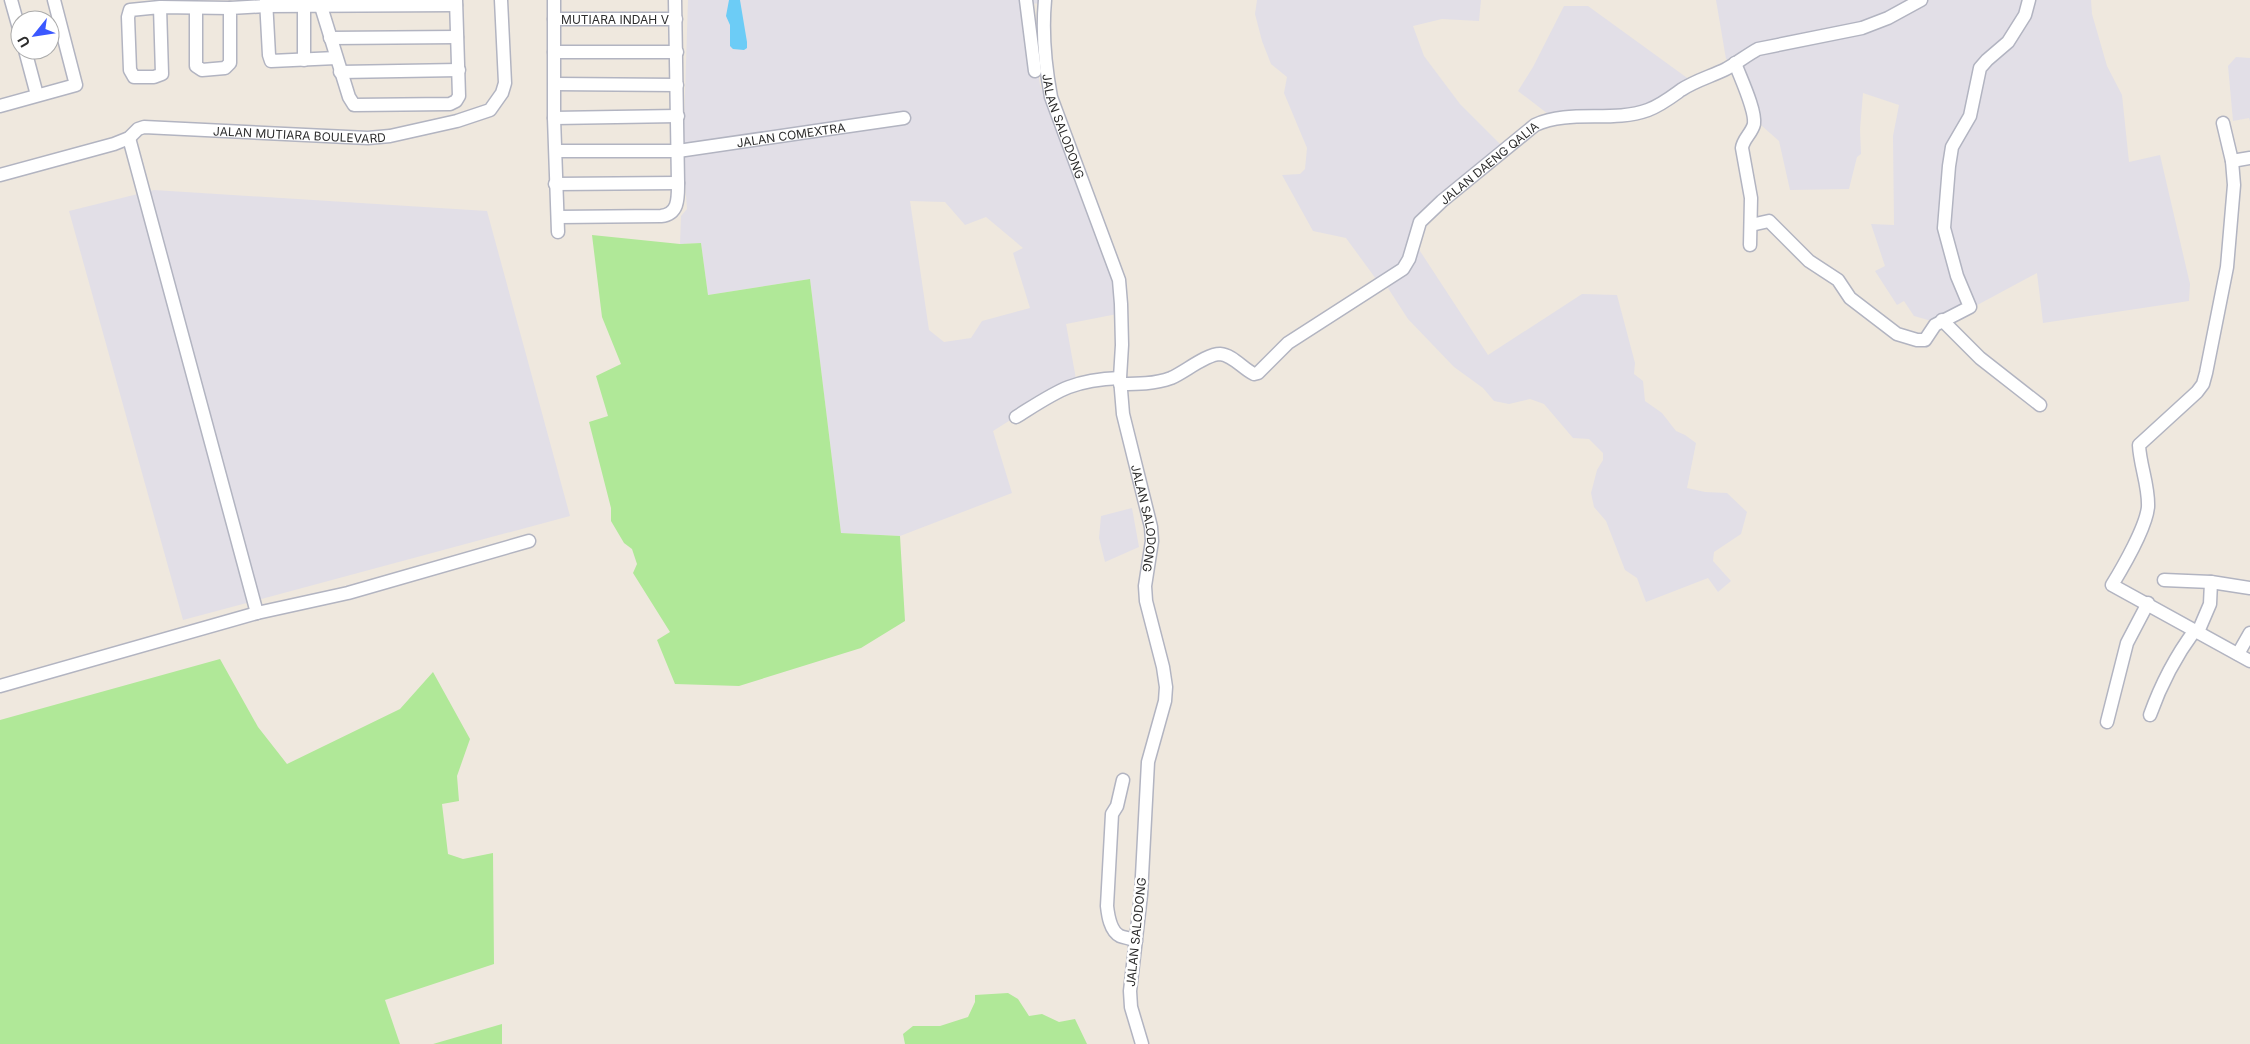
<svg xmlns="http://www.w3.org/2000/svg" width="2250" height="1044" font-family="Inter,sans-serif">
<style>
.industrial{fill:#e2dfe7;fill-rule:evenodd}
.green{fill:#b0e898}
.water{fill:#6cccf6}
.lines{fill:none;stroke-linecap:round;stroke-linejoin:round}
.minor-casing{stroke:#b2b4c1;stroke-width:15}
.minor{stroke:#fff;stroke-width:12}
.labels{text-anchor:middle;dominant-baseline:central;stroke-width:5;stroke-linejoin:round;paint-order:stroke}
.street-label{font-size:12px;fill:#2d2d2d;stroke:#fff}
</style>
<rect width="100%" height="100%" fill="#efe8de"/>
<path class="industrial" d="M688,0H1043L1042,3L1031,4L1035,52L1040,85L1112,272L1117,314L1066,324L1076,379L993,431L1012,493L900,536L841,533L810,279L708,295L701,243L680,244L681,216L687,209L683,157ZM910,201L945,202L965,225L986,217L1023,248L1013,253L1030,308L982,321L971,338L944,342L929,330Z
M1257,0H1481L1479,21L1442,19L1413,26L1424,56L1460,104L1502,146L1419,215L1403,263L1376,279L1346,238L1313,231L1282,175L1300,174L1305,169L1307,148L1284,93L1287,77L1271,64L1262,41L1255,14Z
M1716,0H2091L2092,14L2107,66L2122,95L2129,162L2160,155L2190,284L2189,301L2043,323L2037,273L1942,324L1914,316L1904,301L1897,305L1875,271L1885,266L1871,224L1894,225L1893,136L1899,105L1863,93L1860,129L1861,154L1857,157L1849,189L1790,190L1779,141L1762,126L1741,66L1726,59Z
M1564,6H1588L1690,80L1654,105L1638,108L1548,114L1518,91L1533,67Z
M2236,57L2250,58V121L2249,118L2233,121L2228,66Z
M154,190L487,211L570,516L183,620L69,211Z
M1418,248L1488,355L1582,294L1617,295L1635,363L1634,374L1643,381L1645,401L1662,413L1676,431L1685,435L1696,443L1687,488L1705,492L1727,493L1747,512L1741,534L1714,552L1713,561L1731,581L1718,592L1708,578L1646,602L1637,578L1625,570L1606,521L1594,507L1591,493L1597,470L1603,460V453L1589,439L1573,438L1544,404L1530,399L1509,404L1494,401L1483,388L1454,367L1408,319L1384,282Z
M1132,508L1139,547L1105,562L1099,538L1101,516Z"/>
<path class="green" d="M592,235L680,244L701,243L708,295L810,279L841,533L900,536L905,621L861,648L739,686L675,684L657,640L670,632L633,573L637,564L632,549L624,543L611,521V508L589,422L608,416L596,376L621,364L602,317Z
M220,659L258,727L287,764L400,709L433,672L470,739L457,776L459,801L442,804L448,854L463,859L493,853L494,964L385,1000L400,1044H0V720Z
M1008,993L1018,999L1029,1016L1042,1014L1059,1022L1075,1019L1087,1044H905L903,1034L913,1026H940L968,1017L975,1002V995Z
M502,1024V1044H433Z"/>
<path class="water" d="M729,0H740L747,42V48L744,50L733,49L730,46V25L726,16Z"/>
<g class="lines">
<defs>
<g id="minor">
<path d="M11,0L20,32"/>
<path d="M266,0L269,55L271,61L336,58"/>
<path d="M319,0L349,97L354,105L450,104L456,101L459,96L456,0"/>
<path d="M554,0V118L558,232"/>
<path d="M1026,0L1035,71"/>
<path id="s1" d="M1045,0C1042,32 1045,65 1051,97L1119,280L1121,304L1122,345L1120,378L1123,414L1151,527L1152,541L1145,586L1146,601L1163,667L1166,687L1165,701L1148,762L1141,895L1130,991L1131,1007L1142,1044"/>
<path d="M304,5V60"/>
<path d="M160,7L162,74L154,77H134L130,70L128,17L130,10L160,7L230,8"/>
<path d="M196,8V66L202,70L225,68L230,63V8L266,6L456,5"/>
<path id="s2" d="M554,19H676"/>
<path d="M330,38L457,37"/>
<path d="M25,50L37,95"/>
<path d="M554,52H677"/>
<path d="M1735,63C1740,77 1756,110 1754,124C1752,133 1743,139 1742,148L1751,198L1750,245"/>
<path d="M340,72L459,70"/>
<path d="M555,84L677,85"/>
<path d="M0,106L76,85L54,0"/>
<path d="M554,118L678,116"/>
<path d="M2223,123L2232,161L2234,185L2227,267L2206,373L2203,384L2197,392L2139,445C2140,466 2149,486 2148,507C2146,527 2123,567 2112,585L2250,661"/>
<path d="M129,138L257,613"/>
<path id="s3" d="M557,151H678L904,118"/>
<path d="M2232,161L2250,158"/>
<path id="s4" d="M0,175L114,144L129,138L138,129L144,127L368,138L390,136L457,121L490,110L502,93L505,83L501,0"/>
<path d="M555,184L678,183"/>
<path d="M558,217L661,216C679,214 678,198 678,183L675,0"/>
<path d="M1751,225L1769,221L1809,261L1838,280L1850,298L1897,334L1917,340H1925L1935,325L1970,307L1957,276L1944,228L1949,166L1952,147L1970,116L1980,68L1987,60L2008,42L2025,15L2029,0"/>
<path d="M1942,320L1980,358L2040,405"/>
<path id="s5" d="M1120,384C1137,384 1155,384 1171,378C1185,372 1206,354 1220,354C1233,355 1243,369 1254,374L1258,373L1288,343L1403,269L1409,259L1420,222L1442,201L1535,125C1570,109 1612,123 1648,110C1661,105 1670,98 1681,90C1694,81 1712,76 1726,69C1737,63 1747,55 1758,49L1862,28L1888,18L1921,0"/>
<path d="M1016,417C1056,392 1070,380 1120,378"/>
<path d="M2164,580L2211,582L2210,604L2198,632"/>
<path d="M2211,582L2250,588"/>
<path d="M2238,654L2250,633"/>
<path d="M0,686L257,613L348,593L529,541"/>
<path d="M2150,715C2161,684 2175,657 2195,630"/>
<path d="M2107,722L2127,643L2148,603"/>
<path d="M1123,780L1117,806L1112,814L1107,906C1108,915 1110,931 1120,936C1125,938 1131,938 1136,941"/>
</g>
</defs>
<use href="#minor" class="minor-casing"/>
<use href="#minor" class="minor"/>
</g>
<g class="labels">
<g class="street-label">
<text stroke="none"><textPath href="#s2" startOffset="61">MUTIARA INDAH V</textPath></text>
<text stroke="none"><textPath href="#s1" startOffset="129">JALAN SALODONG</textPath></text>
<text stroke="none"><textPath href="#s4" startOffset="309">JALAN MUTIARA BOULEVARD</textPath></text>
<text stroke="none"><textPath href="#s3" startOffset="235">JALAN COMEXTRA</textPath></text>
<text stroke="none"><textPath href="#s5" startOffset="471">JALAN DAENG QALIA</textPath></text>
<text stroke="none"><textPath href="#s1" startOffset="534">JALAN SALODONG</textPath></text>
<text transform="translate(1136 932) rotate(-84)">JALAN SALODONG</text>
</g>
</g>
<g transform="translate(35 35) rotate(240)"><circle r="24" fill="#ffffff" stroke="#ababab"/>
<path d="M0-4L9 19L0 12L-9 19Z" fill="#3b58ff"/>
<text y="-8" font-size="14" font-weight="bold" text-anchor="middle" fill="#2d2d2d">U</text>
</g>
</svg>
